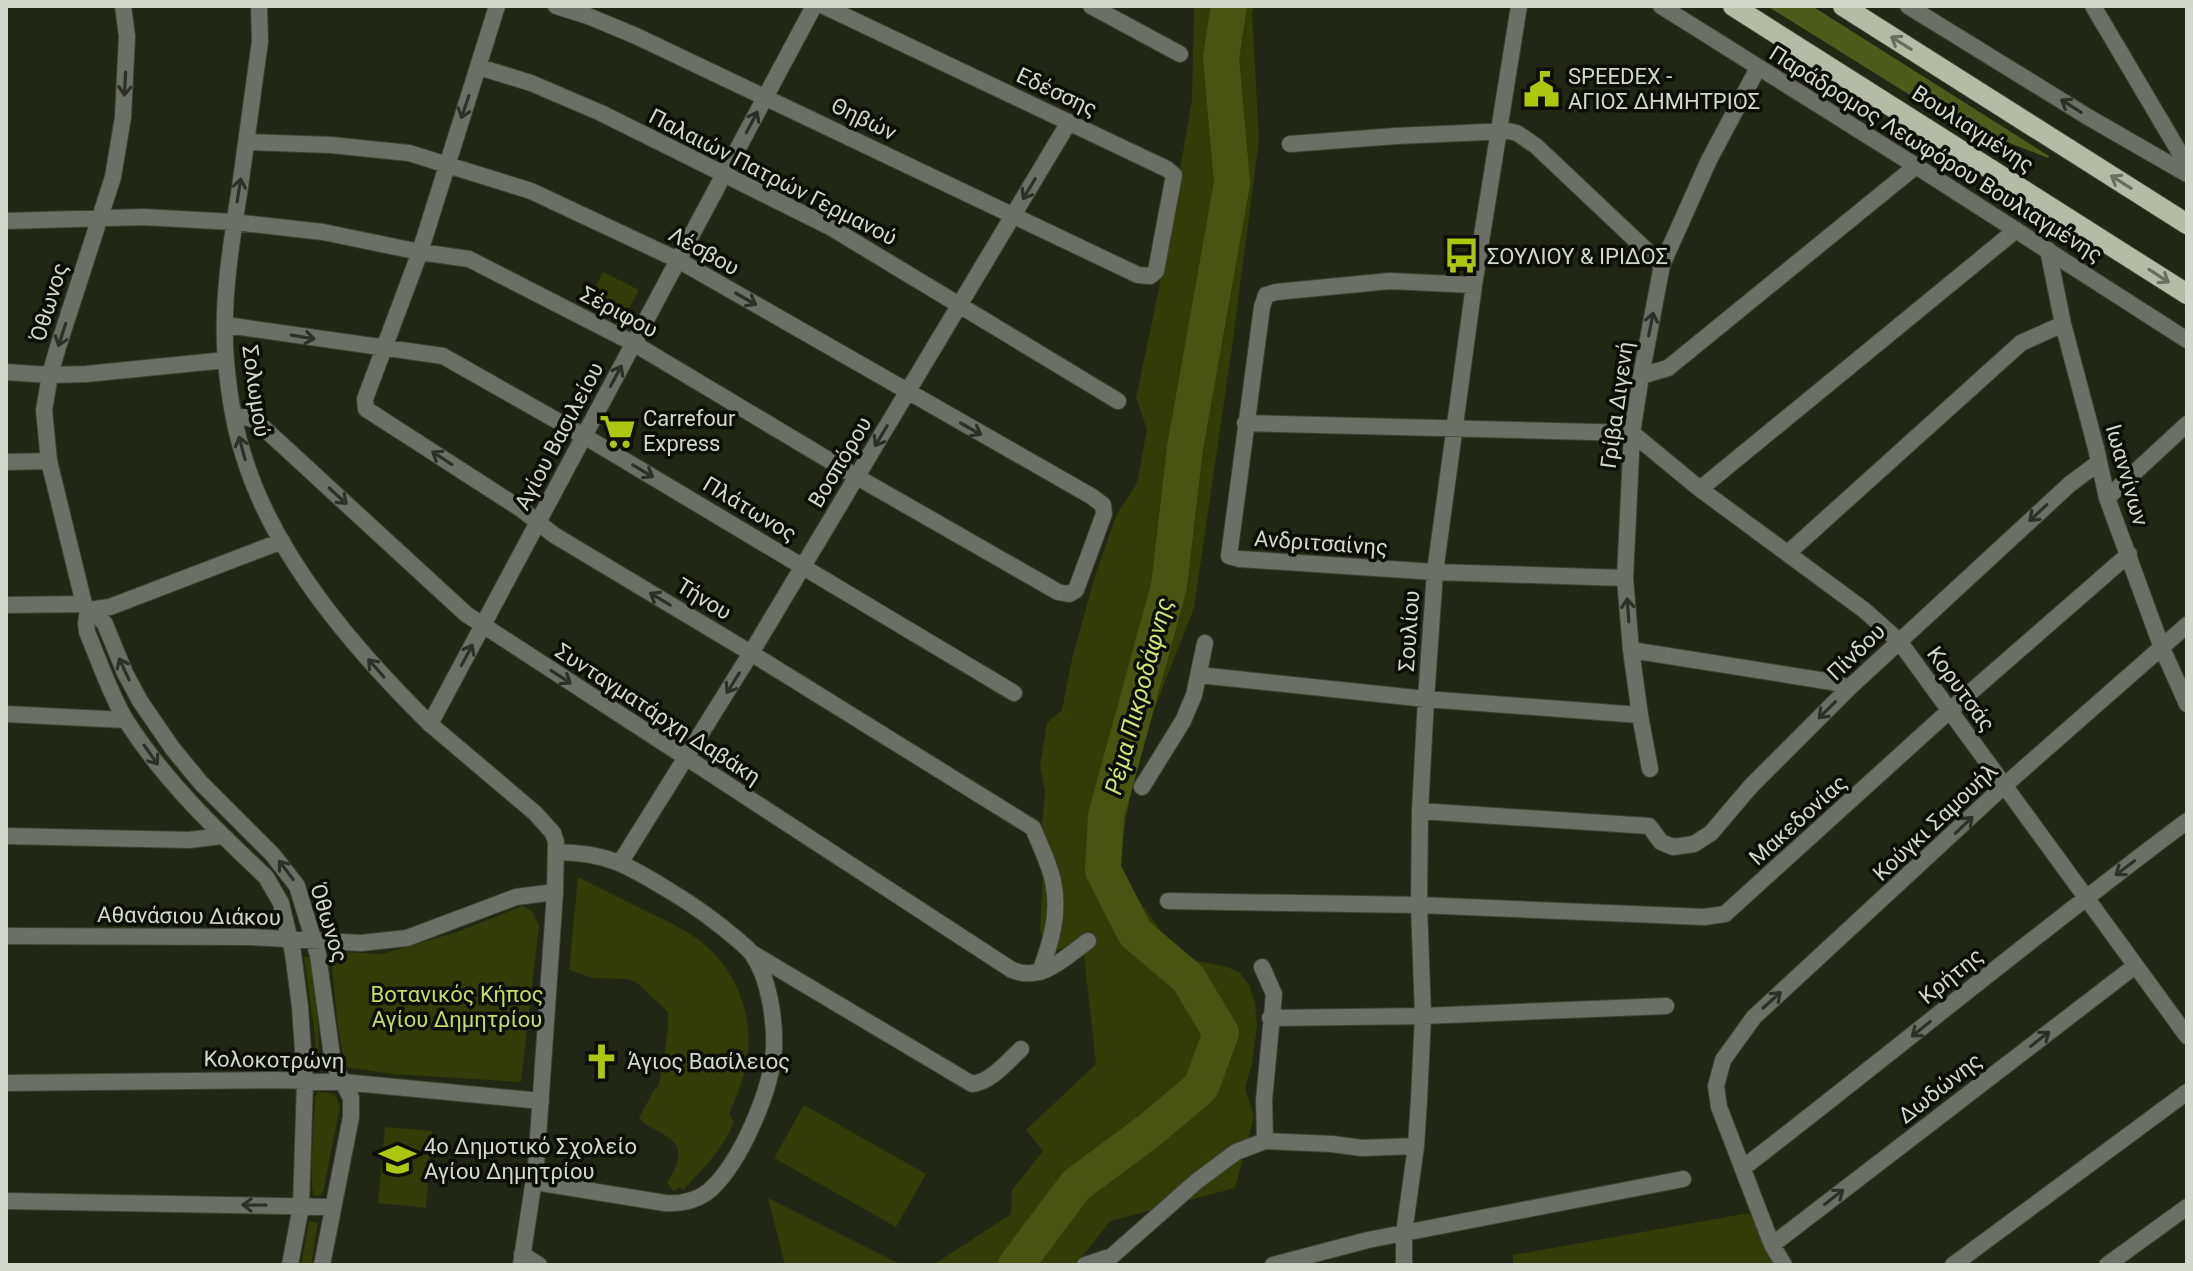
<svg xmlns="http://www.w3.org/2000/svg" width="2193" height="1271" font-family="Roboto,sans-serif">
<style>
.green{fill:#333b06}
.forest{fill:#4f5b1b}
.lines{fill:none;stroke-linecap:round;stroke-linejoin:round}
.river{stroke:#495413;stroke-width:36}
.minor-casing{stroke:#3e4231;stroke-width:18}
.tertiary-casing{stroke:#3e4231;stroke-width:18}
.primary-casing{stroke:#3e4231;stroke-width:22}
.minor{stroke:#6c6f66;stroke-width:16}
.tertiary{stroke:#6c6f66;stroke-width:16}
.primary{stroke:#b6bba8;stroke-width:20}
.oneway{stroke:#6a6d60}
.oneway2{stroke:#2e3028}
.labels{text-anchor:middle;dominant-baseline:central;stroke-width:7;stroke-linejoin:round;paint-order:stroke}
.poi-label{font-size:22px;fill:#d4d7cc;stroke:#0c0e07;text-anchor:start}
.street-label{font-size:22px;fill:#d4d7cc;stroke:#0c0e07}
.park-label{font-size:22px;fill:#c5db6b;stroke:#0c0e07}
.water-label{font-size:24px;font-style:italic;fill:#cee474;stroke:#0c0e07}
</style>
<rect width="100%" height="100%" fill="#222614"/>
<path class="green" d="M1194,6H1255L1252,13L1259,140L1232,347L1194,608L1137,753L1118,870L1179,957L1227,967L1240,973L1249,985L1255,1003L1257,1026L1252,1064L1245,1088L1254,1117L1235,1188L1110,1221L1076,1265H933L1011,1214L1012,1190L1043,1151L1026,1130L1096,1064L1082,938L1059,950L1045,946L1040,931L1043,874L1042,823L1045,792L1040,766L1047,723L1062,710L1072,659L1094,579L1116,516L1137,483L1147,429L1136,398L1164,265L1192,99Z
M603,272L639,290L620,325L585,306Z
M578,877C602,889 626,901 650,913C669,922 688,931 704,944C738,973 754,1017 747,1061C744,1079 736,1097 729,1114L734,1122C724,1148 702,1170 683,1190L679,1187L674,1191L667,1183C671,1176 677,1167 678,1159C682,1134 651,1133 639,1118L654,1090L659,1085L668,1029V1012L637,983L628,979L592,978L569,970Z
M523,906L532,911L539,926L521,1082L393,1074L345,1067L338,1028L332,967L335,957L341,952L382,954L457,932Z
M304,957H309C315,989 319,1022 319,1055L316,1054L314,1027Z
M318,1092L335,1094L340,1106L323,1192L321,1195L314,1196C308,1182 315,1117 315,1097Z
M804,1105L926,1174L896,1227L774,1158Z
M385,1127L432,1131L426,1208L378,1203Z
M768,1198L902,1265H785Z
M1749,1213L1777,1265H1513V1255Z
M309,1221L318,1223L311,1265H301Z"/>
<path class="forest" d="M1767,6H1812L2049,156L2048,158L1950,120Z"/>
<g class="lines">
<path class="river" d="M1016,1265L1076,1185L1150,1130L1201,1087L1221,1033L1188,978L1135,933L1103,870L1106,816L1169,586L1185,448L1232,183L1221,57L1229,6"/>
<defs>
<path id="minor" d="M123,6L127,36L123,117L113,177L58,347L50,375L44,410L49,461L84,604L88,610L99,617L105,624L125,673L140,701L173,749L201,783L273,855L297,886L318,955L333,1063L351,1098V1117L322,1265
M259,6L260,42C253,90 247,138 240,187C231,244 221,304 226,362C229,394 234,427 244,457C275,558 356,651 430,724
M497,6L420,252L365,399L366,409L521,509L554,535L751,653L1033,828C1040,845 1049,863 1053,881C1060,913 1051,942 1040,972
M556,6L588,16L636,36L1138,275L1150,276L1156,271L1174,175L1167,169L824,6
M1091,6L1180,54
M2093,6L2187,165
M479,67L531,83L601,113L830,227L1118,401
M1290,144L1396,136L1508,131L1517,133L1536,146L1662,265
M6,221L143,217L234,222L323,232L420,252L469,259L633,343L857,477L1058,592L1069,594L1076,590L1104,514L1103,505L1091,496L678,260L531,191L409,153L331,145L246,142
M2048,250L2063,324L2096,448L2107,498L2162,648L2187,704
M1474,285L1390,281L1276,292L1266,295L1262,307L1229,556L1240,559L1435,572L1625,578
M226,325L443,356L584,436L1014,693
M6,372L50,375L86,374L226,360
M1641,376L1668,368L1916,166
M234,418L245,417L255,420L466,614L1012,970C1043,982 1064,958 1088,941
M1245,423L1632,433L1700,489L1864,610L1899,641L2187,1036
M6,462L49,461
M1700,489L2016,230
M2107,498L2187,424
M1789,552L2021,343L2063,324
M6,605L84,604
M88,610L86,623L87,632C98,658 112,699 127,722C165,781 215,829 266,877L281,903L293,953L300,1007L305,1081L301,1206L290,1265
M88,610L110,607L282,541
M1631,650L1832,682L1849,688
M1199,675L1426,699L1640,715
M6,714L125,720
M1650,769L1640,715L1631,650L1625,578L1632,433L1641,376L1662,265L1709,160L1758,68
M1142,787L1183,721L1194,695L1205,643
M1420,811L1649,826L1661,842L1673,847L1694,844L1711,833L1751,786L1849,688L2070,484L2098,463
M6,836L189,840L222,836
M620,863L751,653L1069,122
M1168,901L1419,905L1704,917L1725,914L1949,711L2129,554
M6,936L251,937L361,943L407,938L516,897L555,892
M752,953L972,1084C991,1082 1007,1062 1021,1049
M1270,1018L1423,1016L1666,1006
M6,1083L276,1080L343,1082L541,1101
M1265,1141L1332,1144L1362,1148L1416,1146
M1743,1168C1892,1053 2037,933 2187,821
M535,1182L665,1203C681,1204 697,1201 710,1190C741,1162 772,1089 774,1048C775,1020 769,977 752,954C749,949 743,945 739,941C717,922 695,906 670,891C627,865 609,853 557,852
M6,1201L332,1207
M1772,1245L2135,966
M522,1254L539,1265
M1085,1265L1112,1256L1197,1181L1236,1152L1265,1141L1264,1100L1274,994L1262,967
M1273,1265L1368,1240L1683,1179
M1404,1265V1233L1416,1146L1419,1100L1423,1016L1419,905L1420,811L1426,699L1435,572L1474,285L1519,6
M1784,1265L1772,1245L1719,1107L1716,1086L1723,1060L1754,1017L2005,785L2187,625
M1953,1265L2187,1092
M2107,1265L2187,1207"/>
<path id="tertiary" d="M1661,6L1916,166L2187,340
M1908,6L2088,117L2187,174
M521,1265L536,1166L555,892L556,842L553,833L535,813L430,724L814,6"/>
<path id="primary" d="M1733,6L2187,294
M1843,6L2187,224"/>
</defs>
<use href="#minor" class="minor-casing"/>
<use href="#tertiary" class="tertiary-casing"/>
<use href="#primary" class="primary-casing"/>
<use href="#minor" class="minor"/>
<use href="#tertiary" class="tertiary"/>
<use href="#primary" class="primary"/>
</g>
<defs><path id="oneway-shaft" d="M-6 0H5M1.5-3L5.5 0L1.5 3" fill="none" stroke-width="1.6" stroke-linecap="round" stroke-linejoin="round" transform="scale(2)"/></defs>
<g class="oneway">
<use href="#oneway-shaft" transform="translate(1901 43) rotate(-148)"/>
<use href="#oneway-shaft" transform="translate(2121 182) rotate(-148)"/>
<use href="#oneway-shaft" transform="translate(2159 276) rotate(33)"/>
</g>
<g class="oneway2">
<use href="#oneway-shaft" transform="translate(125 84) rotate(93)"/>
<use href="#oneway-shaft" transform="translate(2071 106) rotate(-148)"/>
<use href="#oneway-shaft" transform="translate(465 107) rotate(109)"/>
<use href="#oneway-shaft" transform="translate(752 122) rotate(-62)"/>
<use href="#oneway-shaft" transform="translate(1029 189) rotate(121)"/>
<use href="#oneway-shaft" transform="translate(239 190) rotate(-81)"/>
<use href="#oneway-shaft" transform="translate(746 299) rotate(30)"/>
<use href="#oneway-shaft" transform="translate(1651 324) rotate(-79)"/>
<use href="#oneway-shaft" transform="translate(62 335) rotate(108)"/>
<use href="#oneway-shaft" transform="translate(303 337) rotate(9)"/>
<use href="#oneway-shaft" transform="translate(616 376) rotate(-62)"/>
<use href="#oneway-shaft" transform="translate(971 429) rotate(30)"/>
<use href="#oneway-shaft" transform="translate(881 436) rotate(121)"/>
<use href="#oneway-shaft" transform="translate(242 448) rotate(-105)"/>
<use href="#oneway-shaft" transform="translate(442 458) rotate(-147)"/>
<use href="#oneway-shaft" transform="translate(643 471) rotate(31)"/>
<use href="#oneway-shaft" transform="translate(338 496) rotate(42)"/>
<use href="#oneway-shaft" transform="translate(2038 513) rotate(137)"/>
<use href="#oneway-shaft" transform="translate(660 599) rotate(-149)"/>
<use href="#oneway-shaft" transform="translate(1628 610) rotate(-94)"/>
<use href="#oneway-shaft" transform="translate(467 655) rotate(-62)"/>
<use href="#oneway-shaft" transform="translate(376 668) rotate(-131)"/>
<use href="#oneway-shaft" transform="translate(124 669) rotate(-115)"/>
<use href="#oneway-shaft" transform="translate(561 677) rotate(33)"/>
<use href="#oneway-shaft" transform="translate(733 683) rotate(122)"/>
<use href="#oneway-shaft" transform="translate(1827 710) rotate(135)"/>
<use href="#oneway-shaft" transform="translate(151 755) rotate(55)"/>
<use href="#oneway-shaft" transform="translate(1964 825) rotate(-44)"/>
<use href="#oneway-shaft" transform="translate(2125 868) rotate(143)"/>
<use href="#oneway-shaft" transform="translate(286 870) rotate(-127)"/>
<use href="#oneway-shaft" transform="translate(1772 1000) rotate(-42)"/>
<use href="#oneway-shaft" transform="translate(1921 1029) rotate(141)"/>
<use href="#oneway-shaft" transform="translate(2040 1039) rotate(-38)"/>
<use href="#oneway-shaft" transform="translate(1834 1197) rotate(-38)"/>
<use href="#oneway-shaft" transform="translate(254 1205) rotate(-179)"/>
</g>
<defs>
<symbol id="civic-bare" viewBox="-9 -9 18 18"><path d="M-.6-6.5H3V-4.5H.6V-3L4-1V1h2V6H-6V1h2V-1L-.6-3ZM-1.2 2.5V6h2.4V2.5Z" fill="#adc610" stroke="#0c0e07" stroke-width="2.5" paint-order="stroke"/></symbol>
<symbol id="bus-bare" viewBox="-9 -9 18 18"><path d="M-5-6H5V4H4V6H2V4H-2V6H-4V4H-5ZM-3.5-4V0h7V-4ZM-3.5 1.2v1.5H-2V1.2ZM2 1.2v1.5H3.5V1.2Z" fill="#adc610" stroke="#0c0e07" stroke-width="2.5" paint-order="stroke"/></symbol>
<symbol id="supermarket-bare" viewBox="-9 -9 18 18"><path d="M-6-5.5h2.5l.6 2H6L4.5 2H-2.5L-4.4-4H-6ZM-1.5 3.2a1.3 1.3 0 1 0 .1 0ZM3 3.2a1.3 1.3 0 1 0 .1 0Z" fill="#adc610" stroke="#0c0e07" stroke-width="2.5" paint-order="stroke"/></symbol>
<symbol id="church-bare" viewBox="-9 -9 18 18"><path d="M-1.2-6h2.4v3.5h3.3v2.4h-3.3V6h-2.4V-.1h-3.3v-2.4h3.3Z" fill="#adc610" stroke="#0c0e07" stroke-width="2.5" paint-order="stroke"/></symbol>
<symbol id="school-bare" viewBox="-9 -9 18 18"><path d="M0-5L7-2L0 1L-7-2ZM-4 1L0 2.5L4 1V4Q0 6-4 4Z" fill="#adc610" stroke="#0c0e07" stroke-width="2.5" paint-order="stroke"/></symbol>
</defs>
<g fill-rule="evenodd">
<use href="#civic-bare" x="1516" y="64" width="51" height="51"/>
<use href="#bus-bare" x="1436" y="230" width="51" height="51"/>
<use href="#supermarket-bare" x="592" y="406" width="51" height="51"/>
<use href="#church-bare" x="576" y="1036" width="51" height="51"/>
<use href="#school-bare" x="372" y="1134" width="51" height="51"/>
</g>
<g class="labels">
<g class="poi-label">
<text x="1568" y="76">SPEEDEX -<tspan x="1568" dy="25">ΑΓΙΟΣ ΔΗΜΗΤΡΙΟΣ</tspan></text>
<text x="1487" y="256">ΣΟΥΛΙΟΥ &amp; ΙΡΙΔΟΣ</text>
<text x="643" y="418">Carrefour<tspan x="643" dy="25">Express</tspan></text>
<text x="627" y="1061">Άγιος Βασίλειος</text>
<text x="424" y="1146">4ο Δημοτικό Σχολείο<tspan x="424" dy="25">Αγίου Δημητρίου</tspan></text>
</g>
<g class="street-label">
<text transform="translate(1057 92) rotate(25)">Εδέσσης</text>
<text transform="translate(864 119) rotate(26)">Θηβών</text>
<text transform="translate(1973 129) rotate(33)">Βουλιαγμένης</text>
<text transform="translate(1936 154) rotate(32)">Παράδρομος Λεωφόρου Βουλιαγμένης</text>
<text transform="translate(773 177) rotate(27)">Παλαιών Πατρών Γερμανού</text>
<text transform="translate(704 251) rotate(29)">Λέσβου</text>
<text transform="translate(49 302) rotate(-73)">Όθωνος</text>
<text transform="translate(619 312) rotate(28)">Σέριφου</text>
<text transform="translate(256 391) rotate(82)">Σολωμού</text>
<text transform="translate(1617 405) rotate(-82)">Γρίβα Διγενή</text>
<text transform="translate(559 436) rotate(-62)">Αγίου Βασιλείου</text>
<text transform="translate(840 462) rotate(-59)">Βοσπόρου</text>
<text transform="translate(2127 475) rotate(74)">Ιωαννίνων</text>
<text transform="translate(750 509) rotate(31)">Πλάτωνος</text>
<text transform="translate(1321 543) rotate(4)">Ανδριτσαίνης</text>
<text transform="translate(704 599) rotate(31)">Τήνου</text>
<text transform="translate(1409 631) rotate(-86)">Σουλίου</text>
<text transform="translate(1856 652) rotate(-44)">Πίνδου</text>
<text transform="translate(1961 689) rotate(54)">Κορυτσάς</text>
<text transform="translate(658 714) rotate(33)">Συνταγματάρχη Δαβάκη</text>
<text transform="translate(1798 820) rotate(-42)">Μακεδονίας</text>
<text transform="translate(1935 822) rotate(-43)">Κούγκι Σαμουήλ</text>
<text transform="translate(189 916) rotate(1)">Αθανάσιου Διάκου</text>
<text transform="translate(329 923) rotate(73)">Όθωνος</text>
<text transform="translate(1951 976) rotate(-39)">Κρήτης</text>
<text transform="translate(274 1060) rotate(1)">Κολοκοτρώνη</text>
<text transform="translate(1940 1088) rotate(-38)">Δωδώνης</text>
</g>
<g class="park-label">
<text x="457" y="994">Βοτανικός Κήπος<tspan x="457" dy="25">Αγίου Δημητρίου</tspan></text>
</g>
<g class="water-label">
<text transform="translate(1139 696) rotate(-75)">Ρέμα Πικροδάφνης</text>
</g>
</g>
<rect width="2193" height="1271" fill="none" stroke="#d4d7cc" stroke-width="16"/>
</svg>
